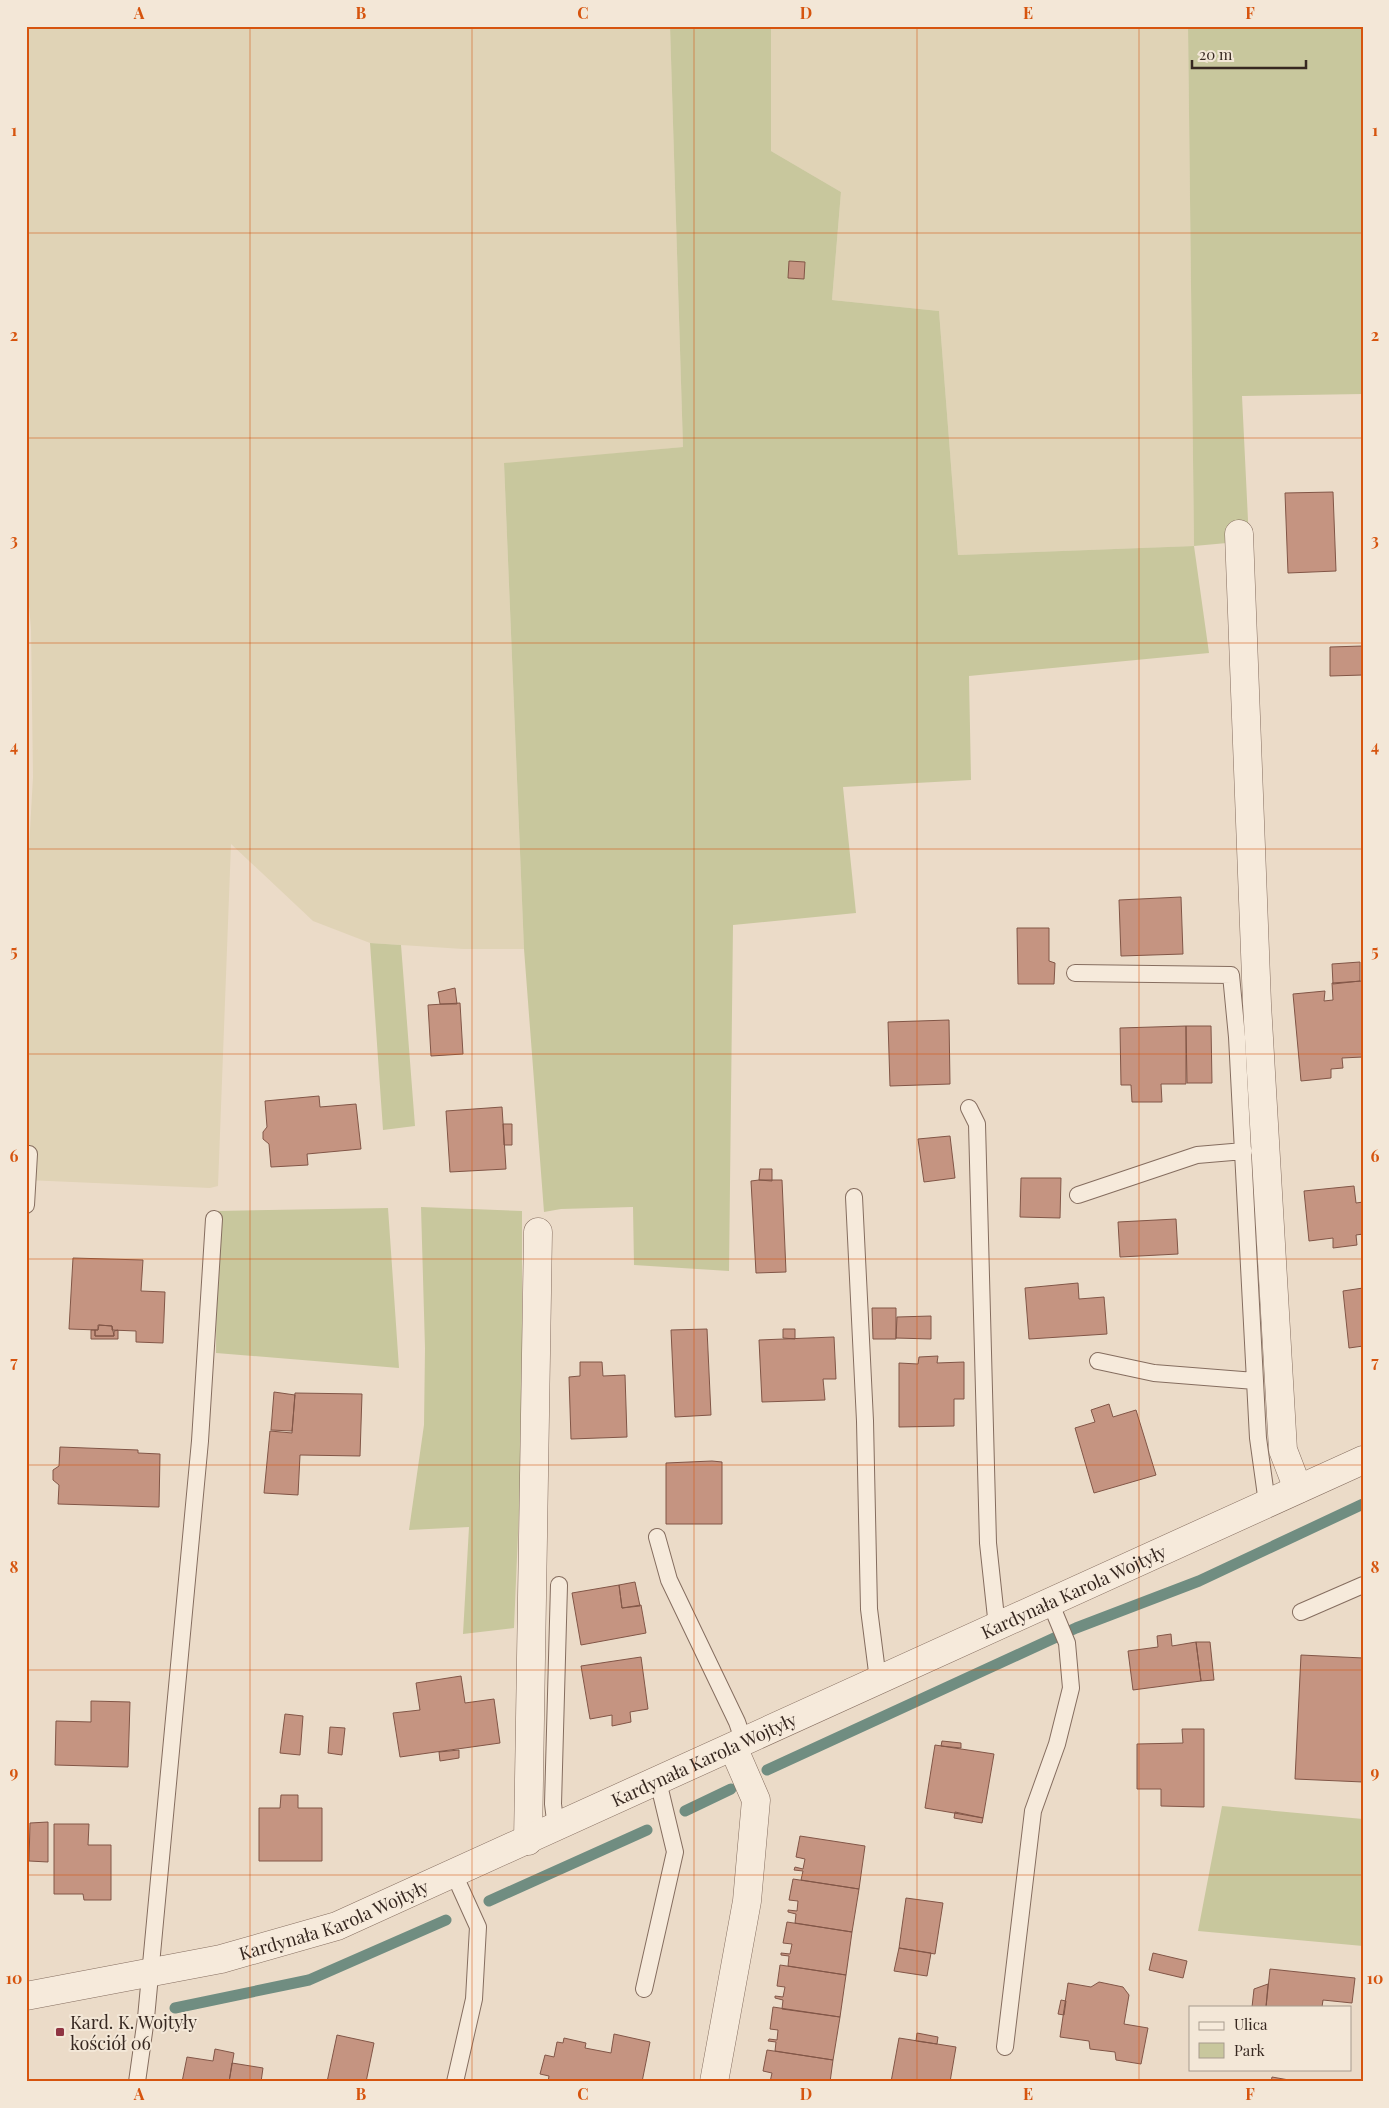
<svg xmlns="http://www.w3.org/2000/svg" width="1389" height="2108" font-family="'Playfair Display',serif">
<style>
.farmland{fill:#e0d3b6}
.green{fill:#c8c79d}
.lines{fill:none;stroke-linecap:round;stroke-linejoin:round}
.stream{stroke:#708d81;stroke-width:11}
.building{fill:#c59481;stroke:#825647}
.service-casing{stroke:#856d5f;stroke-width:18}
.minor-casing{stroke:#856d5f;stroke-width:29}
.tertiary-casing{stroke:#856d5f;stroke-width:29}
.service{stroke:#f6eadb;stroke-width:16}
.minor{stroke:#f6eadb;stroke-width:28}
.tertiary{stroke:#f6eadb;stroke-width:28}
.grid{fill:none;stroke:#d6540e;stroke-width:1;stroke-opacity:0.55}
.poi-dot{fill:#8f3442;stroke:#f3e7d7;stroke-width:2}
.labels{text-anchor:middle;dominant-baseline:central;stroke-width:4;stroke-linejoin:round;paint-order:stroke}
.street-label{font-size:18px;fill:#372821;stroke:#f3e7d7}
.poi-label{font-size:18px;fill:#372821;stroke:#f3e7d7;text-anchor:start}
.neatline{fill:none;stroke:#d6540e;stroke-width:2}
.grid-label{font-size:16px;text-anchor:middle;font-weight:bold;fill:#d6540e}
</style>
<rect width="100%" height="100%" fill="#ebdbc8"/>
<path class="farmland" d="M26,26H670L683,447L504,464L524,949H463L370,943L313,921L231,844L218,1186L210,1188L26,1180V901L33,777L31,629L26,571Z
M771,26H1188L1194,546L958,555L939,311L832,300L841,192L771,151Z"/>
<path class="green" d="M670,26H771V151L841,192L832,300L939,311L958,555L1194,546L1188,26H1363V394L1242,396L1249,541L1194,546L1209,653L969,676L971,780L843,787L856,913L733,925L729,1271L634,1265L633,1207L561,1209L544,1212L524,949L504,463L683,447Z
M370,943L401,945L415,1126L383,1130Z
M421,1207L522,1211V1439L514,1628L463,1634L469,1527L409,1530L424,1425L425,1348Z
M388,1208L399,1368L216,1353L217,1211Z
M1222,1806L1363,1819V1946L1198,1931Z"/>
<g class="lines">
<path class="stream" d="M767,1770L1076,1628L1199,1581L1363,1504
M685,1811L731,1789
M489,1901L647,1830
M175,2008L309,1980L446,1920"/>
</g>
<path class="building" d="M789,261L805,262L804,279L788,278Z
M1333,492L1336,571L1288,573L1285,493Z
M1363,646V675L1330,676V647Z
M1181,897L1183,954L1121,956L1119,900Z
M1017,928H1049V961L1055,963L1054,984H1018Z
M1360,962V981L1333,984L1332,964Z
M1363,981V1057L1342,1058L1343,1068L1331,1069V1078L1301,1081L1293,994L1325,991L1324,1001L1333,1000L1332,983Z
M455,988L457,1004H440L438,992Z
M460,1003L463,1054L431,1056L428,1005Z
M949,1020L950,1084L890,1086L888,1022Z
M1186,1026H1211L1212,1083H1187Z
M1186,1026V1084H1161L1162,1102H1132L1131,1085H1121L1120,1028Z
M319,1096L320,1107L356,1104L361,1149L307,1154L308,1165L271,1167L269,1144L263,1139V1132L267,1127L265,1101Z
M502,1107L506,1169L450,1172L446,1111Z
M503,1124H512V1145H504Z
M950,1136L955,1178L924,1182L918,1139Z
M760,1169H772V1181L759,1180Z
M1021,1178H1061L1060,1218L1020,1217Z
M759,1180H782L786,1272L756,1273L751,1181Z
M1354,1186L1356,1203L1363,1202V1234L1356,1235L1357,1245L1333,1248V1238L1309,1241L1304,1191Z
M1176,1219L1178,1254L1120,1257L1118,1222Z
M73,1258L143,1260L141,1291L165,1292L163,1343L136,1342V1331L112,1330V1326L98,1325V1330L69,1329Z
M1078,1283L1079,1299L1104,1297L1107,1334L1029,1339L1025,1288Z
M1363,1288V1346L1349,1348L1343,1291Z
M872,1308H896V1339H873Z
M931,1316V1339L896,1338L897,1317Z
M99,1325L112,1326L114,1336H95V1330H98Z
M707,1329L711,1415L675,1417L671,1330Z
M783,1329H795V1339L783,1338Z
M91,1330H95V1336H114V1331L118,1330V1339H91Z
M834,1337L836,1379H823L825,1400L762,1402L759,1340Z
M938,1356L937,1363L964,1362V1399H954V1426L899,1427V1363L918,1364L919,1357Z
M580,1362H602L603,1376L625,1375L627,1437L571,1439L569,1377L580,1376Z
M274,1392L295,1395L292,1431L271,1430Z
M295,1393L362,1394L360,1456L300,1455L298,1495L264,1493L270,1431L292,1433Z
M1109,1404L1113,1417L1136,1410L1156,1475L1094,1493L1075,1428L1095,1422L1091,1410Z
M60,1447L138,1450V1453L160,1454L159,1507L58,1504L59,1485L53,1480V1470L59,1466Z
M712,1461L722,1462V1524H666V1463Z
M635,1582L640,1606L622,1608L619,1585Z
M619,1585L622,1608L641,1605L646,1633L581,1645L572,1593Z
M1171,1634L1172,1646L1196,1642L1201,1681L1133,1690L1128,1651L1158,1647L1157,1636Z
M1196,1642H1210L1214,1680L1201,1681Z
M1301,1655L1363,1658V1782L1295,1779Z
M641,1657L648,1709L630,1712L631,1722L612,1726V1715L590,1719L581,1666Z
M461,1676L465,1703L494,1699L500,1743L400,1757L393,1713L420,1710L416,1683Z
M91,1701L130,1702L128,1767L55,1765L56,1721L91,1722Z
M285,1714L303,1716L300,1755L280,1753Z
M330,1727L345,1728L342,1755L328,1753Z
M1182,1729H1204V1807L1161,1806V1789H1137V1744L1183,1743Z
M942,1741L961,1743V1748L941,1746Z
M935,1745L994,1754L983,1818L925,1808Z
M459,1750V1758L440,1761L439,1752Z
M281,1795H298V1808H322V1861H259V1808H280Z
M955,1812L983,1818L982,1823L954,1818Z
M48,1822V1862L29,1861L30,1823Z
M54,1824H89L88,1845H111V1900H84L83,1894H54Z
M800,1836L865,1846L859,1889L801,1880L803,1871L794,1870L795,1867L803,1869L805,1859L796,1857Z
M793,1879L859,1889L852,1932L795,1923L796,1914L788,1912V1910L797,1911L798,1901L789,1900Z
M906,1898L943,1903L935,1954L899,1948Z
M787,1922L852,1932L846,1975L788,1966L789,1956L781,1955V1953L790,1954L792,1944L783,1943Z
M899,1948L931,1953L927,1976L894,1971Z
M1153,1953L1187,1961L1183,1978L1149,1970Z
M780,1965L846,1975L840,2017L782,2009L783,2000L775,1998V1996L783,1997L785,1987L777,1986Z
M1270,1969L1355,1978L1352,2003L1323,2000L1322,2007H1266Z
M1099,1982L1123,1987L1129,1995L1124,2024L1148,2028L1141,2064L1116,2060L1115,2052L1090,2049L1089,2041L1060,2037L1068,1983L1091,1987Z
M1268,1984L1266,2007H1252L1254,1989Z
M1061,2000L1066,2001L1064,2015L1058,2014Z
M773,2007L840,2017L833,2060L775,2051L776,2042L768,2041L769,2039L777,2040L778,2030L770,2029Z
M917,2033L938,2037L937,2044L916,2041Z
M614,2034L650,2042L642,2082H548L549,2076L540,2074L545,2055L554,2057L557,2042L563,2043L564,2038L586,2043L585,2048L611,2053Z
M337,2035L374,2043L366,2082H327Z
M899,2038L956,2047L950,2082H891Z
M215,2049L234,2053L229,2082H182L187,2057L213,2061Z
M767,2050L833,2060L830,2082H770L772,2073L763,2071Z
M232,2063L263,2068L261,2082H229Z
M1272,2077L1289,2080L1271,2082Z"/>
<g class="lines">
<defs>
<path id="service" d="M1075,973L1231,975L1237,1037L1258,1438L1267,1503
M969,1108L977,1124L988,1543L997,1627
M1078,1195L1197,1155L1244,1151
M854,1197L865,1421L869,1609L878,1680
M26,1205L29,1154
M1098,1361L1154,1373L1255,1381
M657,1537L669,1580L737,1722L744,1742
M1301,1612L1363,1585
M556,1828L553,1804L559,1585
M454,1874L478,1927L474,1999L455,2082
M644,1989L675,1852L658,1781
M1005,2047L1033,1811L1057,1744L1071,1688L1067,1643L1050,1602
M137,2082L146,2018L200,1441L214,1219"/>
<path id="minor" d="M1239,534L1257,1004L1283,1450L1298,1489
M528,1841L538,1232
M714,2082L747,1901L756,1800L733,1747"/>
<g id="tertiary">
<path id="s1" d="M26,1996L221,1959L337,1926L1363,1460"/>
</g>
</defs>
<use href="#service" class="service-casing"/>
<use href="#minor" class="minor-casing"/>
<use href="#tertiary" class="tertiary-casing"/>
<use href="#service" class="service"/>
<use href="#minor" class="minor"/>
<use href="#tertiary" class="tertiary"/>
</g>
<path class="grid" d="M250,26V2082M472,26V2082M694,26V2082M917,26V2082M1139,26V2082M26,233H1363M26,438H1363M26,643H1363M26,849H1363M26,1054H1363M26,1259H1363M26,1465H1363M26,1670H1363M26,1875H1363"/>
<rect class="poi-dot" x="55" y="2027" width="10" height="10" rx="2.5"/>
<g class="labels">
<g class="street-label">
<text stroke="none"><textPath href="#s1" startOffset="1128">Kardynała Karola Wojtyły</textPath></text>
<text stroke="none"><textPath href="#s1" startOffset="722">Kardynała Karola Wojtyły</textPath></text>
<text stroke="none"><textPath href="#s1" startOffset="318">Kardynała Karola Wojtyły</textPath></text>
</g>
<g class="poi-label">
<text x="70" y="2022">Kard. K. Wojtyły<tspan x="70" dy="21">kościół 06</tspan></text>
</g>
</g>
<rect width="1389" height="2108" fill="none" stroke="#f3e7d7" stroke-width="55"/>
<rect x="1189" y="2006" width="162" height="65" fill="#f3e7d7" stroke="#a89b8e"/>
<rect x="1199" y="2022" width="25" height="8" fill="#f6eadb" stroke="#a89b8e"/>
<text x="1234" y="2030" font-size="15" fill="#372821">Ulica</text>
<rect x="1199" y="2043" width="25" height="15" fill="#c8c79d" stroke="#a89b8e"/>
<text x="1234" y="2056" font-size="15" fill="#372821">Park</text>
<path d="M1192 60v8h114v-8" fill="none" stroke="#372821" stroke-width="2.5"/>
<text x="1199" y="60" font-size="15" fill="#372821" stroke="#f3e7d7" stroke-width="4" paint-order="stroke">20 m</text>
<rect x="28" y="28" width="1334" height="2052" class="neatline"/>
<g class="grid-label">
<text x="139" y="19">A</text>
<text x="361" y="19">B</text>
<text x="583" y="19">C</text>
<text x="806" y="19">D</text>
<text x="1028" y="19">E</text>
<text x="1250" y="19">F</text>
<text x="14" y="136">1</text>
<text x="1375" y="136">1</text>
<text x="14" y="341">2</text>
<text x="1375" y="341">2</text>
<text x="14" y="546">3</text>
<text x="1375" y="546">3</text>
<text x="14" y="752">4</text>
<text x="1375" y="752">4</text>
<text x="14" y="957">5</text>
<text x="1375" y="957">5</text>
<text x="14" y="1162">6</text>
<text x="1375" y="1162">6</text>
<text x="14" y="1368">7</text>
<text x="1375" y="1368">7</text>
<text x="14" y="1573">8</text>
<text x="1375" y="1573">8</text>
<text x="14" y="1778">9</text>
<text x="1375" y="1778">9</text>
<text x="14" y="1984">10</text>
<text x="1375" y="1984">10</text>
<text x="139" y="2100">A</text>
<text x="361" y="2100">B</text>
<text x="583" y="2100">C</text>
<text x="806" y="2100">D</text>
<text x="1028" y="2100">E</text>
<text x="1250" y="2100">F</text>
</g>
</svg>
